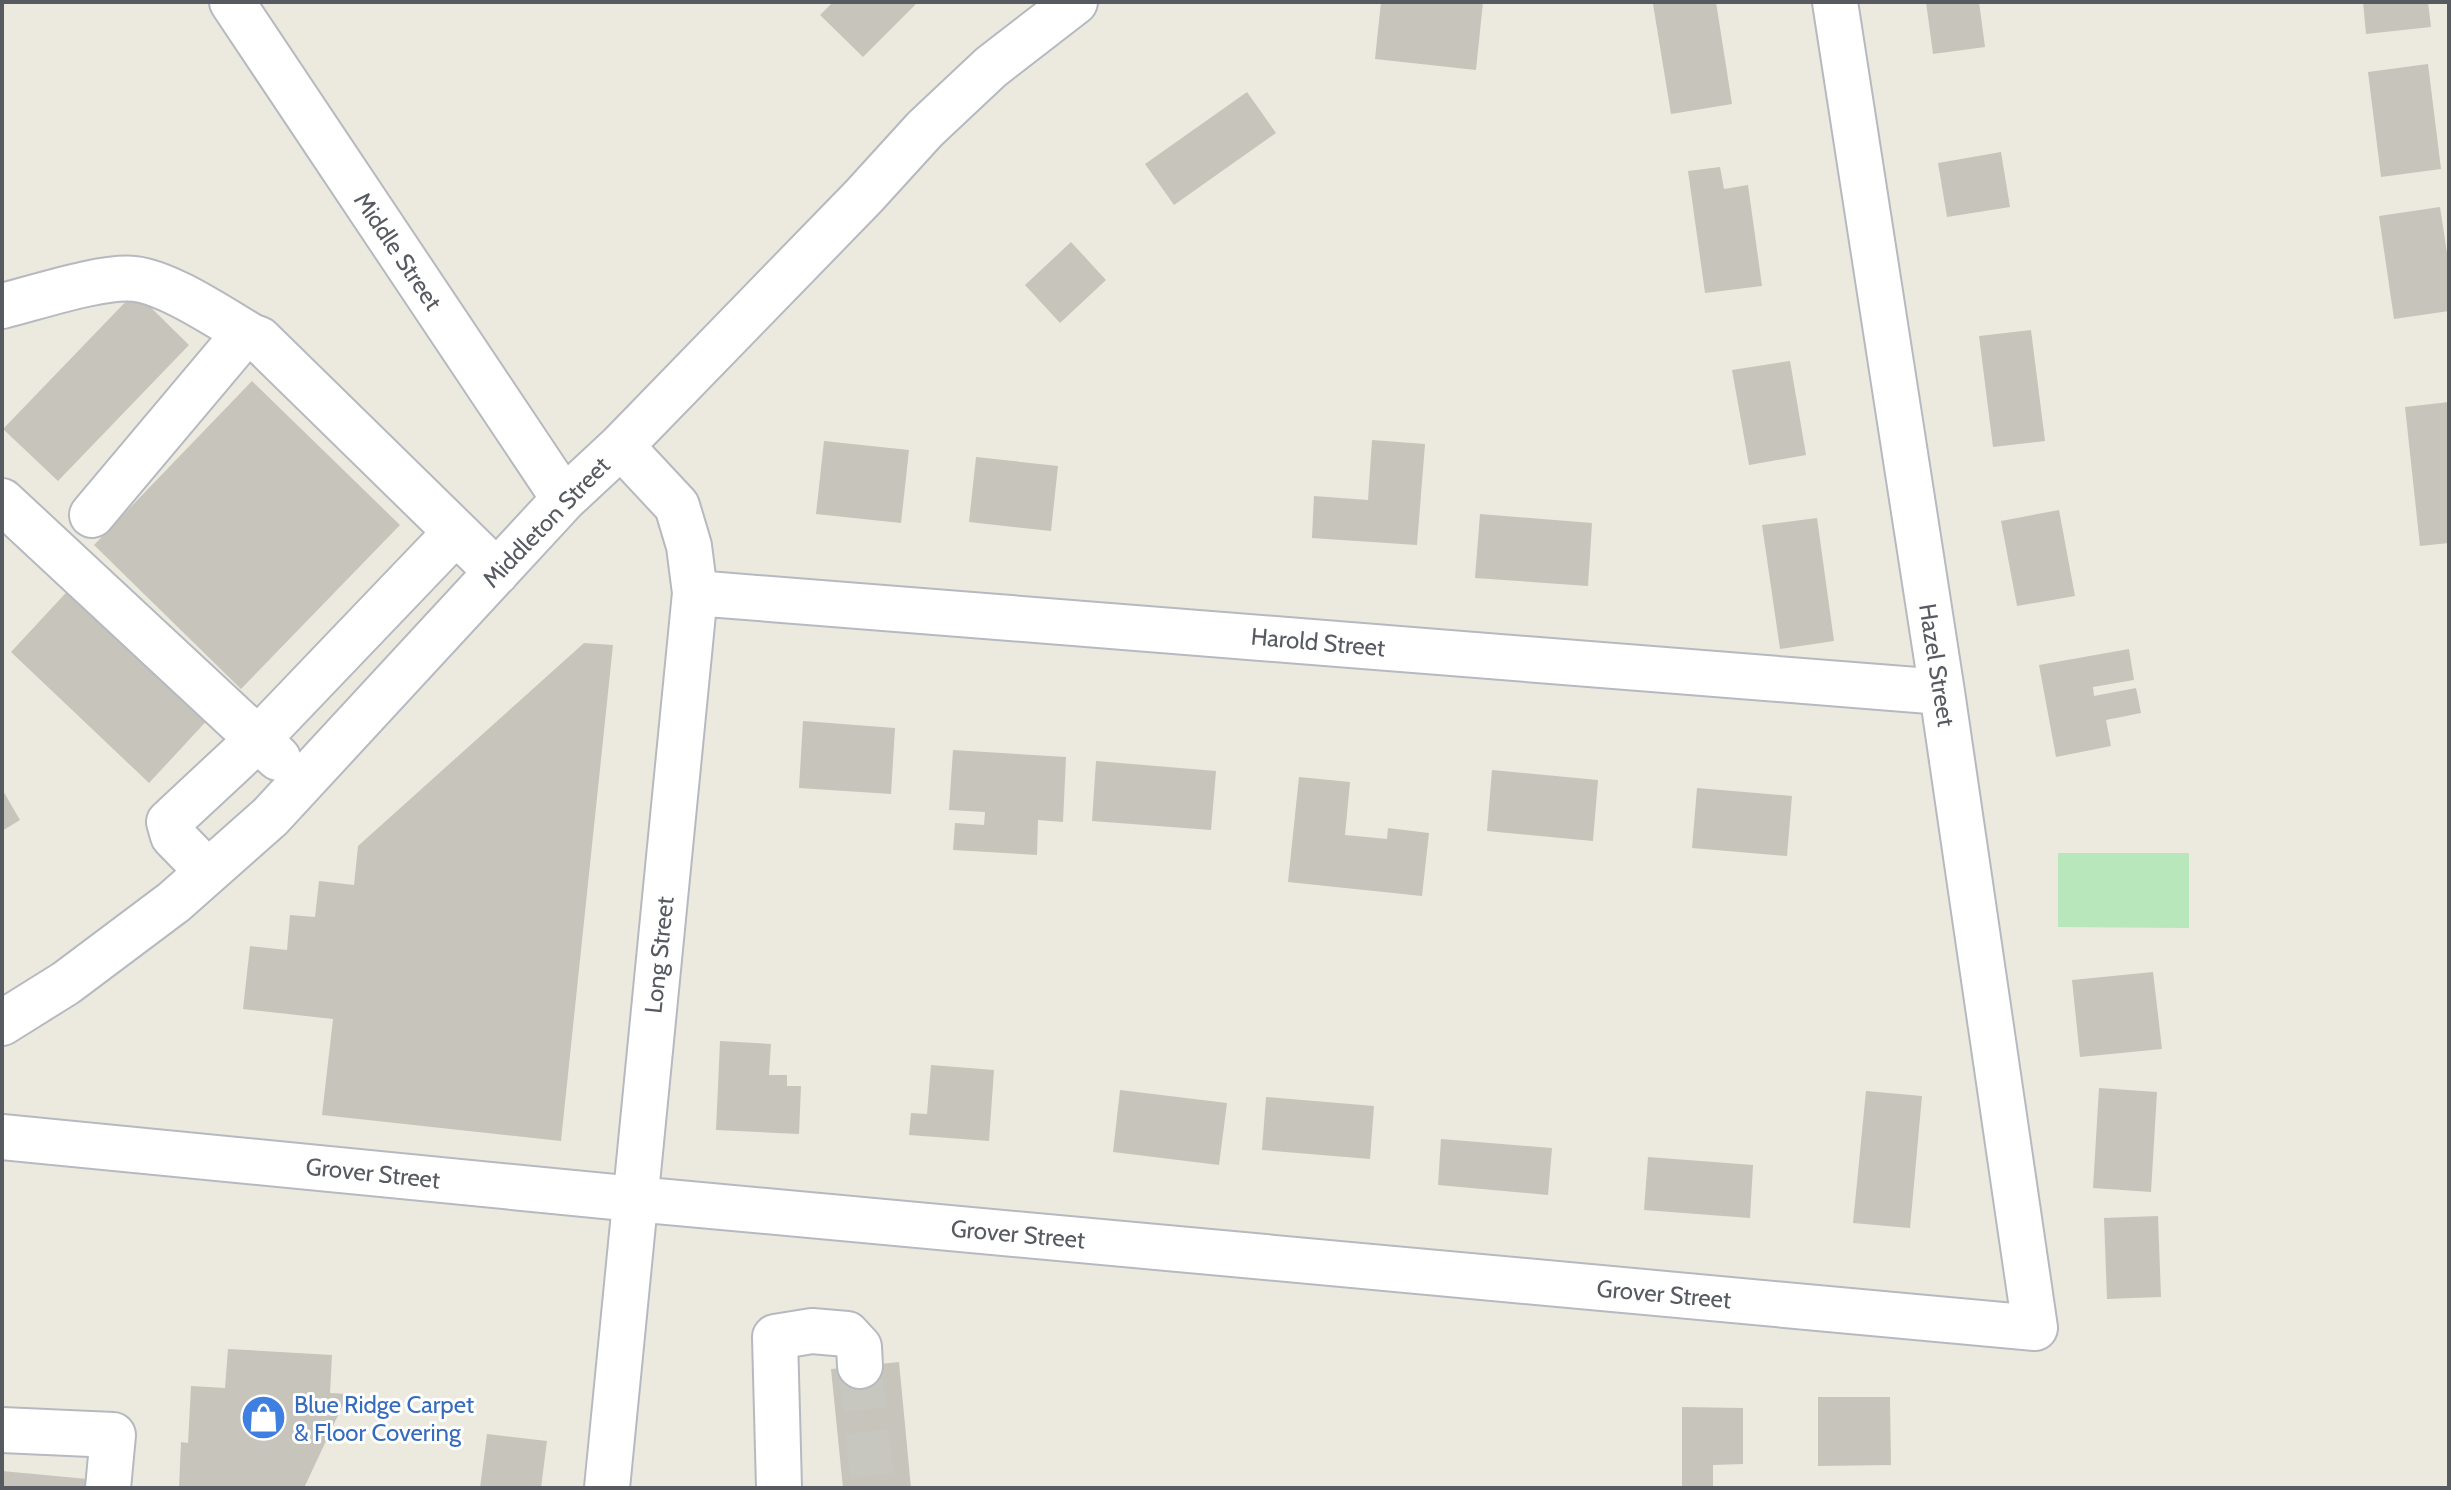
<svg xmlns="http://www.w3.org/2000/svg" width="2451" height="1490" font-family="Cabin,sans-serif">
<style>
.green{fill:#b7e7bb}
.building{fill:#c7c4bb}
.lines{fill:none;stroke-linecap:round;stroke-linejoin:round}
.minor-tunnel{stroke:#c7c6bf;stroke-width:44;stroke-dasharray:44 22;stroke-linecap:butt}
.minor-casing{stroke:#b6b9bf;stroke-width:48}
.minor{stroke:#fff;stroke-width:44}
.labels{text-anchor:middle;dominant-baseline:central;stroke-width:6;stroke-linejoin:round;paint-order:stroke}
.street-label{font-size:24px;fill:#575b61;stroke:#fff}
.shop-label{font-size:24px;fill:#366cbe;stroke:#fff;text-anchor:start}
</style>
<rect width="100%" height="100%" fill="#eceade"/>
<path class="green" d="M2058,853H2189V928L2058,927Z"/>
<path class="building" d="M833,2H918L863,57L820,15Z
M1381,2H1483L1476,70L1375,59Z
M1665,2H1716L1732,104L1671,114L1653,4Z
M1926,2H1979L1985,47L1933,54Z
M2363,2H2428L2431,27L2366,34Z
M2428,64L2441,169L2381,177L2368,72Z
M1247,92L1276,133L1174,205L1145,164Z
M2001,152L2010,207L1947,217L1938,163Z
M1720,167L1724,189L1748,185L1762,286L1705,293L1688,171Z
M2440,207L2449,266V311L2394,319L2379,216Z
M1071,242L1106,280L1060,323L1025,285Z
M135,292L189,345L58,481L3,429Z
M2031,330L2045,441L1993,447L1979,336Z
M1790,361L1806,455L1749,465L1732,370Z
M252,381L400,525L241,689L94,545Z
M2449,402V543L2420,546L2405,407Z
M1372,440L1425,444L1417,545L1312,538L1314,496L1368,500Z
M824,441L909,450L901,523L816,514Z
M976,457L1058,466L1051,531L969,522Z
M2059,510L2075,596L2017,606L2001,521Z
M1480,514L1592,523L1588,586L1475,578Z
M1817,518L1834,641L1780,649L1762,525Z
M75,583L213,714L149,783L11,652Z
M584,643L613,645L561,1141L322,1115L333,1019L243,1009L250,946L287,950L290,915L315,917L319,881L354,885L358,846Z
M2129,649L2134,680L2093,687L2094,696L2136,688L2141,713L2106,720L2111,746L2056,757L2039,665Z
M803,721L895,728L891,794L799,788Z
M953,750L1066,757L1063,822L1038,820L1037,855L953,850L955,823L984,825L985,812L949,810Z
M1096,761L1216,771L1211,830L1092,821Z
M1492,770L1598,780L1593,841L1487,831Z
M1299,777L1350,782L1345,835L1387,839L1388,828L1429,833L1422,896L1288,882Z
M1697,788L1792,796L1787,856L1692,848Z
M2,789L20,820L2,831Z
M2153,972L2162,1049L2080,1057L2072,980Z
M720,1041L771,1044L769,1075H787V1086H801L799,1134L716,1130Z
M931,1065L994,1070L989,1141L909,1135L911,1113L927,1114Z
M2099,1088L2157,1092L2151,1192L2093,1188Z
M1120,1090L1227,1103L1219,1165L1113,1152Z
M1866,1091L1922,1096L1910,1228L1853,1223Z
M1266,1097L1374,1106L1370,1159L1262,1150Z
M1441,1139L1552,1148L1548,1195L1438,1185Z
M1648,1157L1753,1165L1750,1218L1644,1210Z
M2158,1216L2161,1297L2107,1299L2104,1218Z
M228,1349L332,1355L330,1393L348,1394L304,1488H179L181,1442L188,1443L191,1386L225,1388Z
M899,1362L911,1488H843L831,1369Z
M1818,1397H1890L1891,1465L1818,1466Z
M1682,1407L1743,1408V1464L1713,1465V1488H1682Z
M487,1434L547,1441L541,1488H480Z
M2,1471L98,1480L97,1488H2Z"/>
<g class="lines">
<path class="minor-tunnel" d="M860,1366L873,1488"/>
<defs>
<path id="minor" d="M232,2L564,499
M2,306C35,298 103,275 135,279C169,283 220,318 251,336
M2,501L278,758
M92,515L240,339L251,336L259,339L497,572
M695,593L1942,692
M208,872L173,836L169,822L258,739L456,532
M2,1023L66,983L174,902L270,817L564,499L621,446L864,196L925,129L991,67L1075,2
M2,1137L635,1199L2035,1328L1942,692L1835,2
M2,1430L113,1435L108,1488
M607,1488L695,593L689,546L677,506L621,446
M779,1488L775,1337L812,1331L847,1334L859,1347L860,1366"/>
</defs>
<use href="#minor" class="minor-casing"/>
<use href="#minor" class="minor"/>
</g>
<defs>
<symbol id="shop-disc" viewBox="-11 -11 22 22"><circle r="9.5" fill="#3f7fe0" stroke="#fff"/><path d="M-5-2.5h2.3a2.7 3.5 0 0 1 5.4 0H5L5.5 6h-11ZM-1.5-2.5h3a1.5 2.3 0 0 0-3 0Z" fill="#fff"/></symbol>
</defs>
<g fill-rule="evenodd">
<use href="#shop-disc" x="238" y="1392" width="51" height="51"/>
</g>
<g class="labels">
<g class="street-label">
<text transform="translate(398 251) rotate(56)">Middle Street</text>
<text transform="translate(546 522) rotate(-46)">Middleton Street</text>
<text transform="translate(1318 642) rotate(5)">Harold Street</text>
<text transform="translate(1937 665) rotate(81)">Hazel Street</text>
<text transform="translate(659 955) rotate(-84)">Long Street</text>
<text transform="translate(373 1173) rotate(6)">Grover Street</text>
<text transform="translate(1018 1234) rotate(5)">Grover Street</text>
<text transform="translate(1664 1294) rotate(5)">Grover Street</text>
</g>
<g class="shop-label">
<text x="294" y="1404">Blue Ridge Carpet<tspan x="294" dy="28">&amp; Floor Covering</tspan></text>
</g>
</g>
<rect width="2451" height="1490" fill="none" stroke="#575b61" stroke-width="8"/>
</svg>
